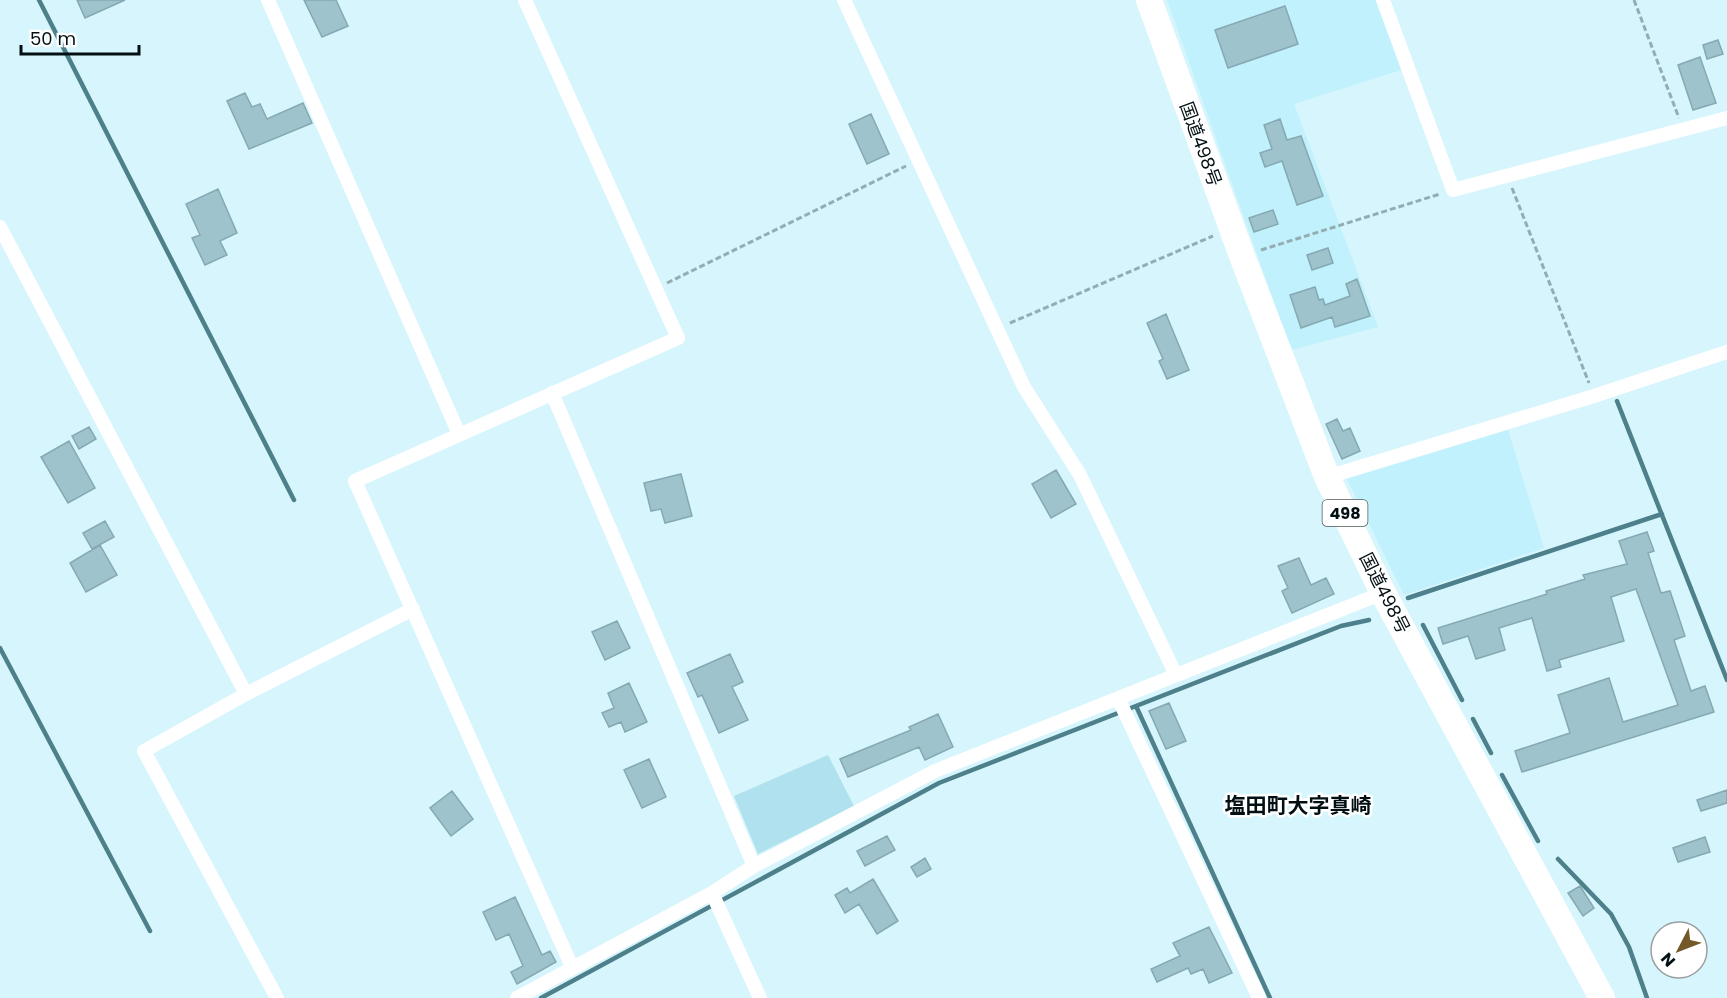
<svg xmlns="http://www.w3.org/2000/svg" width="1727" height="998" font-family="Poppins,'Noto Sans JP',sans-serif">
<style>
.built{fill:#c0f1fc}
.green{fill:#afe2ee}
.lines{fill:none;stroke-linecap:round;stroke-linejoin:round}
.stream{stroke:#4d808b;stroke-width:4.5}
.building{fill:#9ec3cc;stroke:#84a9b2;stroke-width:1.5}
.path{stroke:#93adb2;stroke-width:3;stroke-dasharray:6 3;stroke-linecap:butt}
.street{stroke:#fff;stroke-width:14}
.highway{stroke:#fff;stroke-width:26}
.labels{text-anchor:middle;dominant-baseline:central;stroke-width:5;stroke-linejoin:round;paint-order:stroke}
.shield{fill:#fff;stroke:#4f585a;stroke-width:1.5}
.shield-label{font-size:16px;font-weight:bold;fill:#031013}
.street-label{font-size:18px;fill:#031013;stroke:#fff}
.quarter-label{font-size:21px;font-weight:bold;fill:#031013;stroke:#fff}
</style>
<rect width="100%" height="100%" fill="#d6f5fc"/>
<path class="built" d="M1167,0H1378L1404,69L1294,104L1378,327L1291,350Z
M1508,430L1544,548L1404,595L1347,479Z"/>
<path class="green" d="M828,755L854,806L758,854L734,796Z"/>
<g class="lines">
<path class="stream" d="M39,0L294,500
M1617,401L1727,680
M1408,598L1662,514
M1423,625L1462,700
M0,648L150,931
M1136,706L1270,998
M1473,719L1491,753
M1502,775L1538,841
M1558,859L1611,914L1629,947L1647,998
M541,998L939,783L1341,626L1369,620"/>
</g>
<path class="building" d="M77,0H125L85,18Z
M304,0H336L348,26L322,37Z
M1285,6L1298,44L1228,68L1215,30Z
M1718,40L1723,54L1707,59L1703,45Z
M1700,57L1716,103L1693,110L1678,65Z
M245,93L252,107L260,104L267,119L303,103L312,123L249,149L227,101Z
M871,114L889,154L867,164L849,124Z
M1280,119L1287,140L1301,136L1323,196L1297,205L1282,161L1265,167L1260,153L1272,149L1264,125Z
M218,189L237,233L220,241L227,255L205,265L192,238L200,235L186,204Z
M1273,210L1278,224L1254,232L1249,218Z
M1328,248L1333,263L1312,270L1307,255Z
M1357,279L1370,316L1335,327L1332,317L1301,328L1290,295L1315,287L1319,300L1323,299L1325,305L1350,296L1346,284Z
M1166,314L1189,370L1167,379L1159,361L1163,359L1147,323Z
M1337,419L1343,431L1350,428L1360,451L1342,459L1326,424Z
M89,427L96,439L79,449L72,436Z
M69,441L95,488L68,503L41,457Z
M1056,470L1076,504L1051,518L1032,484Z
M681,474L692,516L665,523L661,509L651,511L644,483Z
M105,521L114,537L92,549L83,533Z
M1647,532L1654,551L1648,553L1661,593L1670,591L1685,636L1674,640L1691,691L1705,686L1714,712L1522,772L1515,751L1570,733L1558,695L1609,678L1623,722L1678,705L1636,589L1611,597L1624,641L1559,660L1561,667L1547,671L1532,618L1499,628L1505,650L1476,659L1468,636L1443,644L1438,628L1547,594L1546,591L1585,579L1583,575L1627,564L1619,541Z
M100,545L117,575L86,592L70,563Z
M1299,558L1311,585L1326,578L1334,594L1292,613L1282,591L1288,588L1278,566Z
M617,621L630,648L605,660L592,632Z
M730,654L743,682L732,687L748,720L719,733L702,695L698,697L687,673Z
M629,683L647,722L625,732L621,722L609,727L602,713L614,708L608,693Z
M1169,703L1186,741L1166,749L1149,711Z
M938,714L953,747L925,760L919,747L848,777L840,759L911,730L909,727Z
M649,759L666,797L642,808L624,770Z
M1727,790V803L1701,811L1697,800Z
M452,791L473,819L451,836L430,808Z
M887,836L895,850L865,866L857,851Z
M1705,837L1710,852L1678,862L1673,848Z
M925,858L931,869L917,877L911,867Z
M873,879L898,921L877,934L859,904L845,913L835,895L847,888L850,893Z
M1580,886L1594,908L1583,916L1568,893Z
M515,897L542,955L550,951L556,962L517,984L511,972L523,966L509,934L496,940L483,912Z
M1209,927L1232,973L1209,983L1203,969L1191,974L1188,968L1157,982L1151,969L1180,956L1173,943Z"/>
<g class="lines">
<path class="path" d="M1634,0L1679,118
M1512,188L1589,383
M1261,250L1440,194
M667,283L906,166
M1010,323L1213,236"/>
<path class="street" d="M268,0L459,434
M525,0L678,338L355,481L572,967
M844,0L1024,387L1080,475L1176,675
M1383,0L1453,190L1727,118
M0,227L246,694
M552,393L754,866
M1327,477L1594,396L1727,352
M1118,698L1259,998
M712,893L760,998
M277,998L144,751L246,694L413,609
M517,998L712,893L754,866L935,771L1383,593"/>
<path class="highway" d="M1149,0L1242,256L1327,477L1383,593L1602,998"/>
</g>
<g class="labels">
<rect class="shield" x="1322.5" y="500" width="45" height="26" rx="4.5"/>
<g class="shield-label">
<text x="1345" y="513">498</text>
</g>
<g class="street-label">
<text transform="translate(1201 144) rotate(70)">国道498号</text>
<text transform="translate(1385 593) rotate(63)">国道498号</text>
</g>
<g class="quarter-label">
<text x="1298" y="805">塩田町大字真崎</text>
</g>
</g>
<g transform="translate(1679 950) rotate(228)"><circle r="28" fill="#ffffff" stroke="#9a9fa1" stroke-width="1.5"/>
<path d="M0-4.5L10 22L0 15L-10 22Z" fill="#73582a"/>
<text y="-9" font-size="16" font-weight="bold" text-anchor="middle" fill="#031013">N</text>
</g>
<path d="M21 45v9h118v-9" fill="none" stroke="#031013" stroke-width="3"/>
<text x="30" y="45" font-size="18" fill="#031013" stroke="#ffffff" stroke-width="4.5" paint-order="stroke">50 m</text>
</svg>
